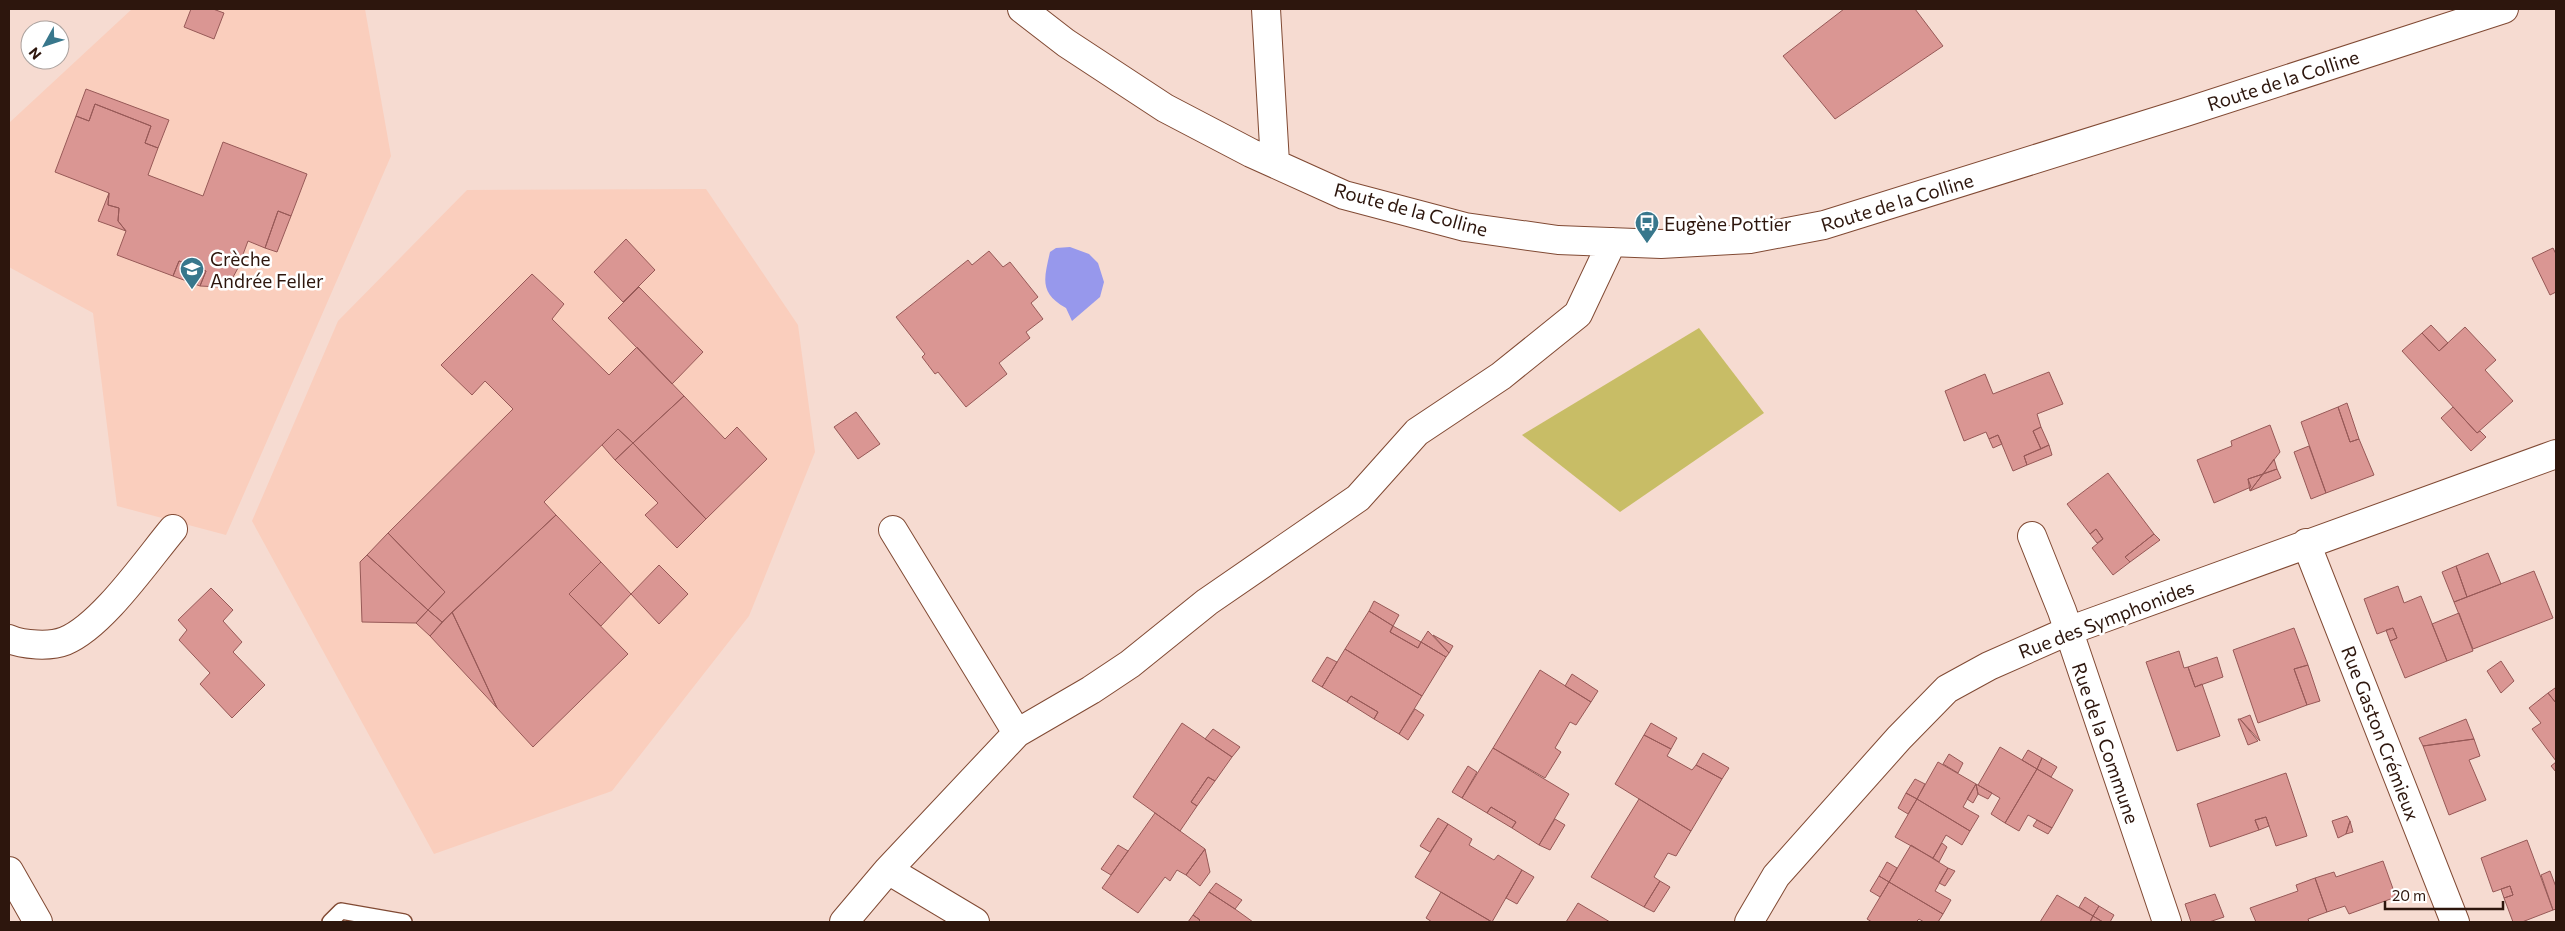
<svg xmlns="http://www.w3.org/2000/svg" width="2565" height="931" font-family="Commissioner,sans-serif">
<style>
.built{fill:#facebd}
.green{fill:#c8bd66}
.water{fill:#9798ec}
.building{fill:#da9693;stroke:#975957}
.lines{fill:none;stroke-linecap:round;stroke-linejoin:round}
.lane-casing{stroke:#814a34;stroke-width:18}
.street-casing{stroke:#814a34;stroke-width:30}
.secondary-casing{stroke:#814a34;stroke-width:30}
.lane{stroke:#fff;stroke-width:15}
.street{stroke:#fff;stroke-width:28}
.secondary{stroke:#fff;stroke-width:28}
.labels{text-anchor:middle;dominant-baseline:central;stroke-width:5;stroke-linejoin:round;paint-order:stroke}
.street-label{font-size:19px;fill:#2d160d;stroke:#fff}
.poi-label{font-size:19px;fill:#2d160d;stroke:#fff;text-anchor:start}
</style>
<rect width="100%" height="100%" fill="#f6dbd1"/>
<path class="built" d="M132,9H365L391,156L226,535L117,506L93,313L9,267V123Z
M706,189L798,325L815,452L749,616L612,791L434,854L252,521L338,321L467,190Z"/>
<path class="green" d="M1699,328L1764,413L1620,512L1522,435Z"/>
<path class="water" d="M1070,247L1089,254L1098,263L1104,282L1100,297L1072,321L1066,308C1039,293 1044,279 1050,252L1056,248Z"/>
<path class="building" d="M191,9H213L224,13L214,39L184,27Z
M1844,9H1915L1943,46L1835,119L1783,56Z
M86,89L169,120L158,148L145,143L151,126L95,104L89,121L76,116Z
M95,104L151,126L145,143L158,148L148,175L203,196L223,142L307,174L291,216L278,211L265,248L248,241L238,268L232,279L220,287L200,286L206,271L179,261L173,276L117,255L126,231L118,221L119,208L108,205L109,193L55,172L76,116L89,121Z
M109,193L108,205L119,208L118,221L126,231L98,221Z
M278,211L291,216L277,252L265,248Z
M626,239L655,270L623,302L594,272Z
M2553,248L2556,254V292L2550,295L2532,258Z
M989,251L1003,267L1010,262L1038,297L1031,303L1043,319L1026,332L1030,338L999,363L1007,374L966,407L938,372L935,374L922,357L925,354L896,317L968,260L972,265Z
M179,261L206,271L200,286L173,276Z
M532,274L564,304L552,319L609,375L637,347L684,396L633,443L618,429L544,502L556,515L442,622L428,610L445,592L388,533L513,409L485,381L472,395L441,365Z
M639,287L703,352L672,384L608,318Z
M2431,325L2448,343L2439,351L2422,333Z
M2465,327L2496,360L2485,370L2513,401L2477,433L2402,351L2422,333L2439,351Z
M2049,372L2063,404L2037,414L2041,427L2033,431L2041,449L2024,456L2027,465L2013,471L1998,435L1989,439L1986,432L1964,441L1945,391L1985,374L1993,394Z
M684,396L725,439L737,427L767,459L706,519L633,443Z
M2347,403L2359,439L2350,442L2338,407Z
M2338,407L2350,442L2359,439L2374,475L2326,493L2301,422Z
M2453,407L2477,433L2480,431L2486,437L2471,451L2441,418Z
M856,412L880,444L858,459L834,427Z
M2270,425L2280,452L2263,474L2248,479L2251,487L2214,503L2197,460L2232,446L2231,441Z
M2041,427L2049,445L2041,449L2033,431Z
M618,429L633,443L615,460L602,445Z
M1998,435L2002,444L1993,448L1989,439Z
M633,443L706,519L677,548L645,515L658,503L615,460Z
M2049,445L2052,455L2027,465L2024,456Z
M2309,446L2326,493L2311,499L2294,452Z
M2274,459L2277,469L2263,474Z
M2277,469L2281,478L2250,491L2263,474Z
M2108,473L2154,534L2125,557L2130,562L2113,575L2092,548L2103,539L2096,529L2090,534L2067,504Z
M2263,474L2250,491L2248,479Z
M556,515L601,562L569,594L628,654L533,747L497,708L452,612Z
M2096,529L2103,539L2097,543L2090,534Z
M388,533L445,592L428,610L367,555Z
M2154,534L2160,540L2130,562L2125,557Z
M2488,553L2501,584L2467,597L2456,566Z
M367,555L428,610L416,623L362,622L360,562Z
M601,562L631,594L601,626L569,594Z
M659,565L688,594L659,624L631,594Z
M2456,566L2467,597L2454,602L2442,572Z
M2534,571L2553,618L2473,649L2454,602Z
M2398,586L2404,603L2421,596L2447,661L2405,678L2390,641L2397,638L2393,628L2377,634L2364,599Z
M211,588L233,610L223,621L242,642L233,652L265,685L232,718L200,684L210,673L179,640L187,630L178,620Z
M1374,601L1399,615L1393,626L1369,611Z
M428,610L442,622L430,636L416,623Z
M1369,611L1393,626L1390,632L1418,648L1421,642L1446,657L1422,696L1345,649Z
M452,612L466,641L497,708L430,636Z
M2459,613L2473,651L2447,661L2432,624Z
M1393,626L1421,642L1418,648L1390,632Z
M2294,628L2308,665L2294,669L2307,705L2258,723L2233,650Z
M2393,628L2397,638L2390,641L2386,630Z
M1428,631L1449,653L1446,657L1421,642Z
M1433,635L1453,646L1449,653Z
M1345,649L1422,696L1399,734L1374,719L1378,712L1351,696L1347,702L1322,687Z
M2179,651L2184,668L2188,667L2195,687L2202,684L2220,736L2177,751L2146,662Z
M1327,657L1337,662L1322,687L1312,681Z
M2217,657L2223,677L2195,687L2188,667Z
M2501,661L2514,681L2501,693L2487,671Z
M2308,665L2320,701L2307,705L2294,669Z
M1540,670L1591,702L1576,725L1570,722L1555,748L1561,752L1545,778L1493,748Z
M1572,674L1598,691L1591,702L1565,686Z
M2555,688L2556,690V703L2548,693Z
M2548,693L2556,703V761L2532,729L2541,723L2529,708Z
M1351,696L1378,712L1374,719L1347,702Z
M1415,709L1424,715L1408,740L1399,734Z
M2250,715L2260,741L2240,719Z
M2238,719H2240L2258,741L2248,745Z
M2466,719L2474,739L2423,746L2419,738Z
M1182,723L1232,757L1215,781L1208,777L1191,802L1197,806L1180,831L1133,797Z
M1651,723L1677,738L1671,749L1644,735Z
M1213,729L1240,747L1232,757L1205,739Z
M1644,735L1671,749L1667,756L1692,770L1696,765L1722,779L1691,831L1615,784Z
M2474,739L2480,756L2469,760L2486,800L2449,815L2423,746Z
M2000,747L2037,769L2005,823L1991,814L2000,798L1978,785Z
M1493,748L1569,794L1539,845L1512,828L1516,822L1491,807L1487,813L1462,798Z
M2028,750L2042,758L2037,769L2022,760Z
M1703,753L1729,768L1722,779L1696,765Z
M1949,754L1963,763L1958,773L1943,764Z
M2042,758L2057,767L2051,777L2037,769Z
M1938,762L1976,784L1963,807L1979,816L1970,831L1917,799Z
M2556,762V772L2551,766Z
M1468,766L1477,772L1462,798L1452,792Z
M2037,769L2073,790L2052,828L2028,815L2019,831L2005,823Z
M2286,773L2307,836L2276,846L2266,817L2255,820L2259,830L2210,847L2197,804Z
M1208,777L1215,781L1197,806L1191,802Z
M1915,779L1925,784L1917,799L1906,793Z
M1976,784L1992,793L1988,799L1978,794Z
M1976,784L1978,794L1973,803L1967,799Z
M1906,793L1917,799L1908,814L1898,808Z
M1639,799L1691,831L1676,856L1668,853L1654,877L1660,881L1644,907L1591,877Z
M1917,799L1970,831L1962,845L1946,835L1933,858L1895,837Z
M1491,807L1516,822L1512,828L1487,813Z
M1155,813L1205,849L1186,875L1177,870L1170,881L1165,877L1138,913L1102,888Z
M2347,816L2350,821L2346,834L2338,838L2332,821Z
M2266,817L2269,826L2259,830L2255,820Z
M1438,818L1448,824L1430,852L1420,846Z
M1555,819L1565,825L1550,850L1539,845Z
M2037,820L2052,828L2048,834L2033,826Z
M2350,821L2353,832L2346,834Z
M1448,824L1472,839L1469,845L1494,860L1498,855L1522,870L1492,922L1415,877Z
M2527,840L2553,910L2522,922H2513L2504,898L2513,895L2510,886L2493,892L2481,858Z
M1942,843L1947,847L1939,862L1933,858Z
M1118,845L1128,851L1111,875L1101,869Z
M1911,845L1948,868L1935,891L1951,900L1943,914L1889,882Z
M1205,849L1210,872L1200,886L1186,875Z
M2383,861L2396,897L2349,914L2345,906L2327,912L2315,878L2334,872L2336,877Z
M1887,862L1897,868L1889,882L1879,876Z
M1948,868L1955,871L1945,886L1939,883Z
M1522,870L1534,877L1517,904L1506,898Z
M2550,871L2556,887V909L2553,910L2541,875Z
M1879,876L1889,882L1880,897L1870,891Z
M2315,878L2327,912L2308,919L2309,922H2256L2250,908L2298,891L2296,885Z
M1660,881L1670,887L1654,912L1644,907Z
M1889,882L1943,914L1938,922H1924L1919,919L1916,922H1872L1867,919Z
M1216,883L1242,900L1235,909L1209,892Z
M2510,886L2513,895L2504,898L2501,889Z
M1209,892L1235,909L1253,922H1198L1200,920L1193,915Z
M1441,892L1492,922H1432L1426,918Z
M2215,894L2224,917L2209,922H2191L2185,904Z
M2057,895L2093,916L2090,922H2040Z
M2085,897L2099,906L2093,916L2079,907Z
M1578,903L1610,922H1566Z
M2099,906L2114,915L2110,922H2103L2093,916Z
M1193,915L1200,920L1198,922H1188Z
M2093,916L2103,922H2090Z"/>
<g class="lines">
<defs>
<path id="lane" d="M330,922L341,911L404,922"/>
<path id="street" d="M1022,9L1066,43L1165,108L1251,153L1344,195L1465,227L1558,240L1661,244L1750,239L1824,225L2186,112L2504,9
M1266,9L1275,163
M893,530L1017,733L888,870L975,922
M2032,536L2062,611L2167,922
M2306,543L2455,922
M9,639C23,645 50,647 65,641C102,626 147,560 173,529
M1017,733L1091,690L1130,664L1207,602L1358,498L1417,432L1501,376L1578,314L1612,242
M844,922L888,870
M1749,922L1776,876L1899,738L1947,689L1989,666L2068,631L2556,454"/>
<path id="secondary" d="M9,871L38,922"/>
</defs>
<use href="#lane" class="lane-casing"/>
<use href="#street" class="street-casing"/>
<use href="#secondary" class="secondary-casing"/>
<use href="#lane" class="lane"/>
<use href="#street" class="street"/>
<use href="#secondary" class="secondary"/>
</g>
<defs>
<symbol id="bus-pin" viewBox="-11 -11 22 30"><path d="M0 17L-7.5 6A9.5 9.5 0 1 1 7.5 6Z" fill="#38778c" stroke="#fff"/><path d="M-5-6H5V4H4V6H2V4H-2V6H-4V4H-5ZM-3.5-4V0h7V-4ZM-3.5 1.2v1.5H-2V1.2ZM2 1.2v1.5H3.5V1.2Z" fill="#fff"/></symbol>
<symbol id="school-pin" viewBox="-11 -11 22 30"><path d="M0 17L-7.5 6A9.5 9.5 0 1 1 7.5 6Z" fill="#38778c" stroke="#fff"/><path d="M0-5L7-2L0 1L-7-2ZM-4 1L0 2.5L4 1V4Q0 6-4 4Z" fill="#fff"/></symbol>
</defs>
<g fill-rule="evenodd">
<use href="#bus-pin" x="1633" y="209" width="28" height="38"/>
<use href="#school-pin" x="178" y="255" width="28" height="38"/>
</g>
<g class="labels">
<g class="street-label">
<text transform="translate(2283 80) rotate(-18)">Route de la Colline</text>
<text transform="translate(1897 202) rotate(-17)">Route de la Colline</text>
<text transform="translate(1411 209) rotate(15)">Route de la Colline</text>
<text transform="translate(2106 619) rotate(-21)">Rue des Symphonides</text>
<text transform="translate(2381 733) rotate(69)">Rue Gaston Crémieux</text>
<text transform="translate(2106 743) rotate(71)">Rue de la Commune</text>
</g>
<g class="poi-label">
<text x="1664" y="223">Eugène Pottier</text>
<text x="210" y="258">Crèche<tspan x="210" dy="22">Andrée Feller</tspan></text>
</g>
</g>
<rect width="2565" height="931" fill="none" stroke="#2d160d" stroke-width="20"/>
<g transform="translate(45 45) rotate(230)"><circle r="24" fill="#ffffff" stroke="#aba29e"/>
<path d="M0-4L9 19L0 12L-9 19Z" fill="#38778c"/>
<text y="-8" font-size="14" font-weight="bold" text-anchor="middle" fill="#2d160d">N</text>
</g>
<path d="M2385 901v8h118v-8" fill="none" stroke="#2d160d" stroke-width="2.5"/>
<text x="2392" y="901" font-size="15" fill="#2d160d" stroke="#ffffff" stroke-width="4" paint-order="stroke">20 m</text>
</svg>
